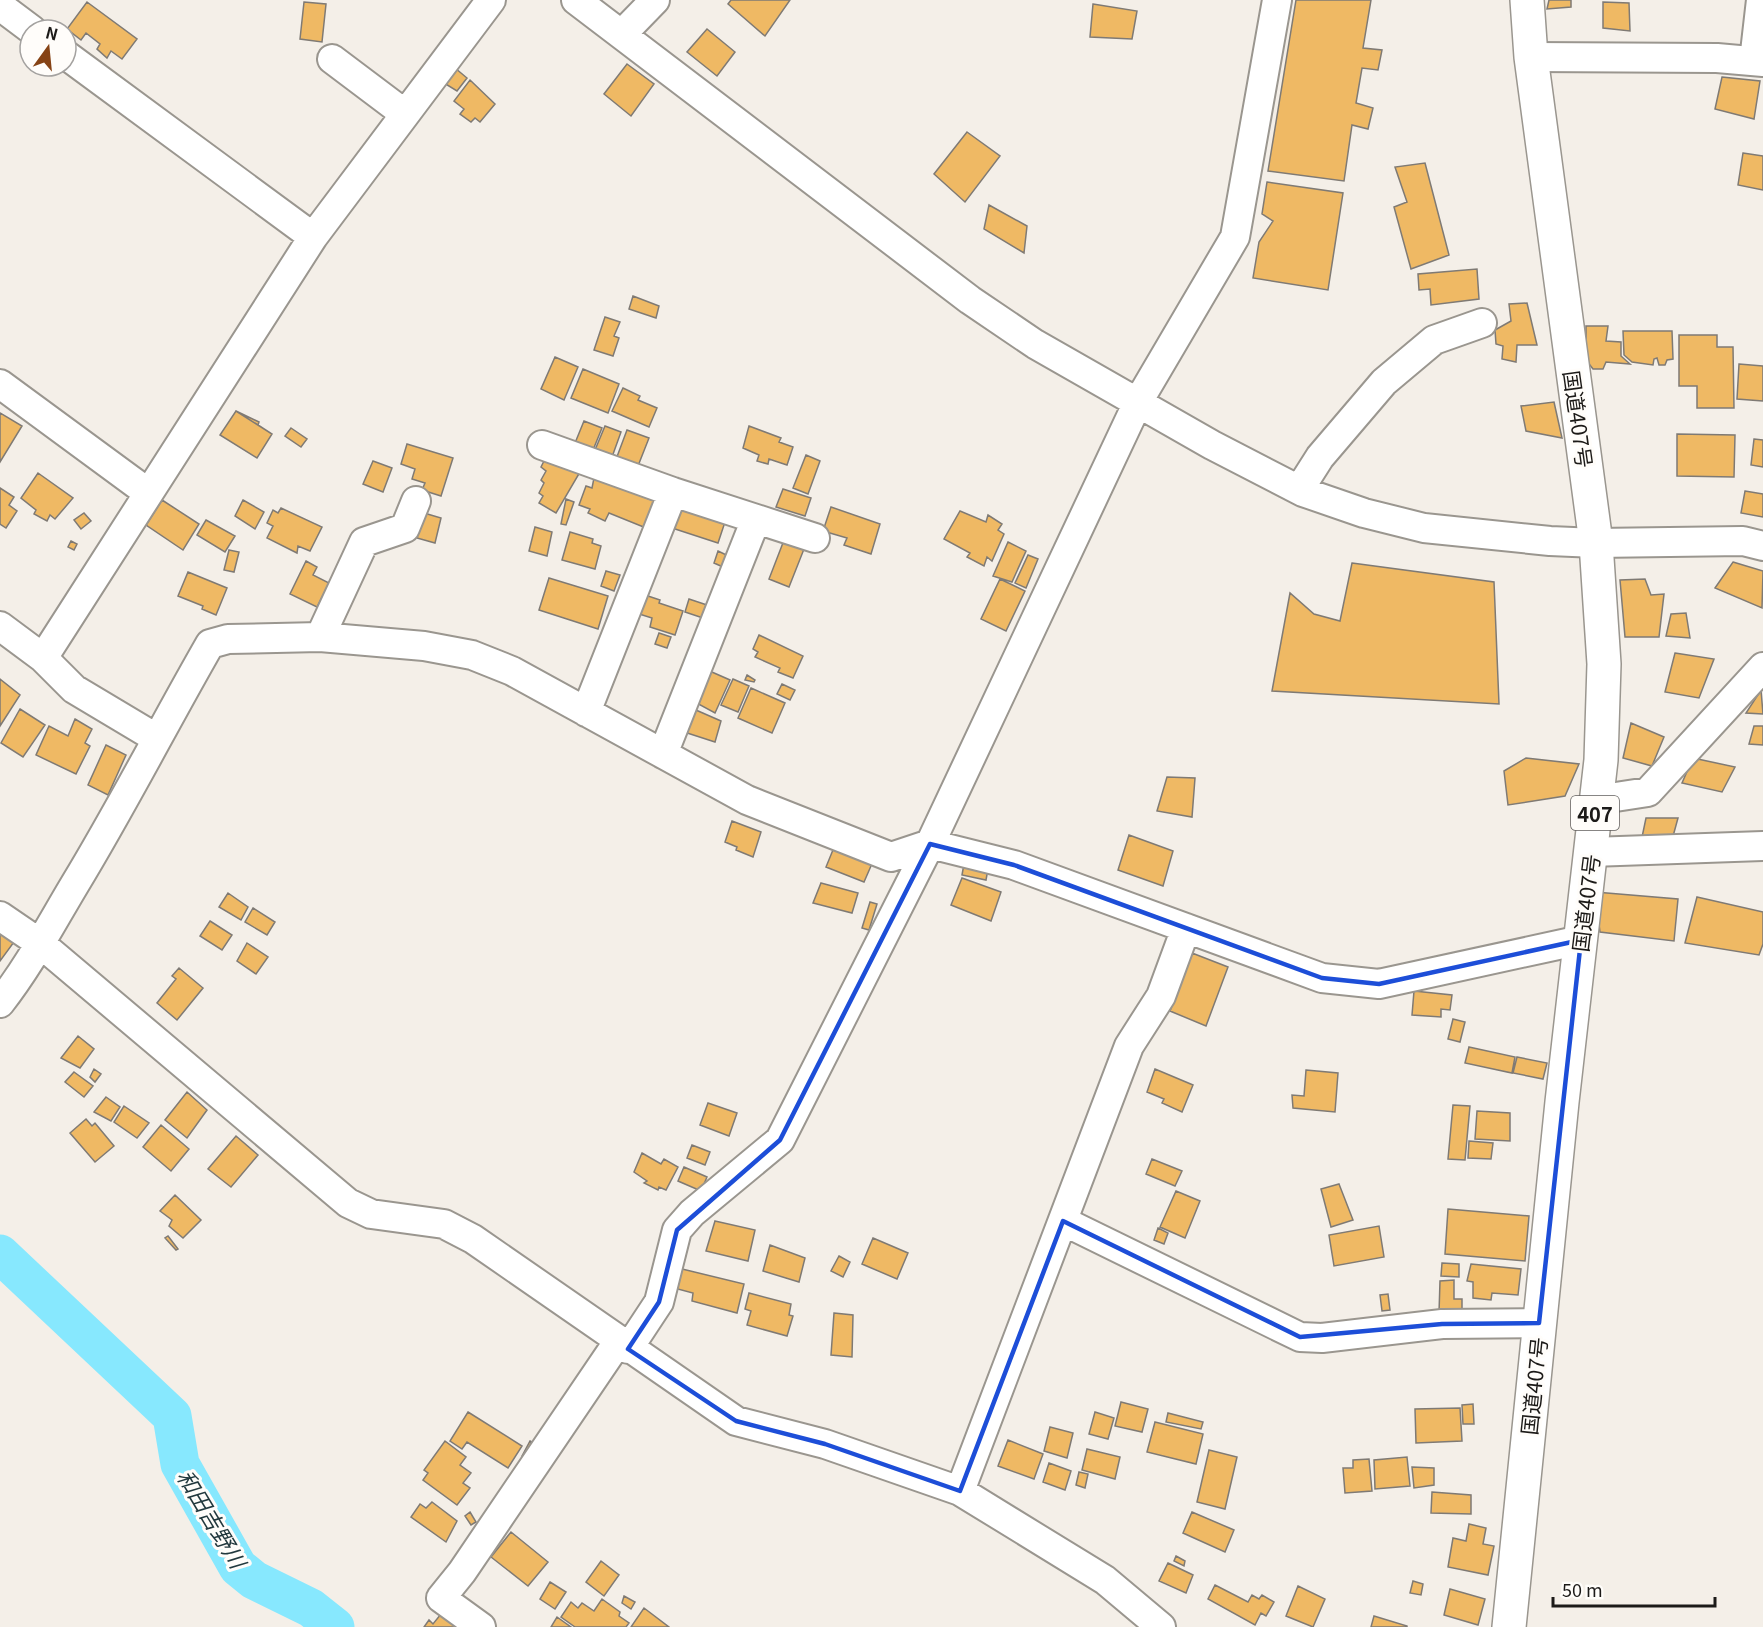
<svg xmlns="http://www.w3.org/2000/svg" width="1763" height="1627" font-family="Georgia,'Noto Sans JP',serif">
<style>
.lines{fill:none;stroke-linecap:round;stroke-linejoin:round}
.river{stroke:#87e8fe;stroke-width:39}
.building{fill:#efb964;stroke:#7f7a74;stroke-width:1.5}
.minor-casing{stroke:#9a968f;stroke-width:32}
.highway-casing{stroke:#9a968f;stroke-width:36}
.minor{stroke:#fff;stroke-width:28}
.highway{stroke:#fff;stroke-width:33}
.marked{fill:none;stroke:#1d4ed8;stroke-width:4.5;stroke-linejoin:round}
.labels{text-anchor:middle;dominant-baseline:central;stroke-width:6;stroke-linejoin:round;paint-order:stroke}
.shield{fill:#fffdfa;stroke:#605e5c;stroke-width:1.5}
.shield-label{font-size:20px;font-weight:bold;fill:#1c1a18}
.street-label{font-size:21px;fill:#1c1a18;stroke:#fffdfa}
.water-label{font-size:22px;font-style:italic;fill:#22393e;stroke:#fffdfa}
</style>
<rect width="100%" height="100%" fill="#f4efe8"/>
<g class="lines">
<path class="river" d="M0,1254L172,1416L180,1464L238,1567L254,1580L311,1608L335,1627"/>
</g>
<path class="building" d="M731,0H790L765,36L728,4Z
M1296,0H1371L1363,48L1382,50L1378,70L1362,68L1356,103L1373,108L1368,129L1352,125L1344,181L1268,171Z
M1549,0H1571V7L1547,9Z
M87,2L137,39L122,59L111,51L107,58L97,49L100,44L86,33L81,40L67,29Z
M304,2L326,4L322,42L300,39Z
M1603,2L1629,3L1630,31L1603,28Z
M1093,4L1137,11L1132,39L1090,37Z
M707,29L735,52L717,76L687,52Z
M627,64L654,84L631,116L604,94Z
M455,68L467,78L457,91L444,83Z
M1722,77L1760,81L1754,119L1715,109Z
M470,80L495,104L480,122L475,118L471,122L460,114L464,109L454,101Z
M967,132L1000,156L965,202L934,174Z
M1743,153L1763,156V190L1738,185Z
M1425,163L1449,255L1411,269L1394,207L1407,202L1395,167Z
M1267,182L1343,193L1328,290L1253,278L1259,242L1273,221L1262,214Z
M989,205L1027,226L1024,253L984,229Z
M1477,269L1479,299L1431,305L1430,289L1419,290L1418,274Z
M633,296L659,306L656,318L629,309Z
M1527,303L1537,345H1517L1516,362L1502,359L1503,346L1496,344L1495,330L1511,321L1509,304Z
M605,317L620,322L614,336L619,338L613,356L594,350Z
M1586,326H1608L1606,341L1621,342V356L1630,364L1606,362L1603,369H1593L1586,360Z
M1623,331H1672L1673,359L1667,360L1665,365H1659L1657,358L1654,359L1653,365L1632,362L1624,355Z
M1679,335H1717V347H1733L1734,408H1697V386H1679Z
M555,357L578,367L564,400L541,389Z
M1739,364L1763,366V401L1737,399Z
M583,369L619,384L608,413L571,398Z
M623,388L640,396L638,400L657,408L649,427L612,411Z
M1554,402L1562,438L1526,431L1521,406Z
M236,411L259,422L258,425L272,434L257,458L220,435Z
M236,411L272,434L257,458L220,435Z
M0,413L22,426L0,462Z
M584,421L602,428L593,450L575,443Z
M605,426L621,432L612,457L595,450Z
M749,426L781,438L779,442L793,447L787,465L769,459L768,464L757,461L759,455L743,448Z
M291,428L307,439L301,447L285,436Z
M627,430L649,438L636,471L615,462Z
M1677,434L1735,435L1734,477L1677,476Z
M1754,439L1763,440V467L1751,465Z
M407,444L453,458L441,496L422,490L425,483L412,479L415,469L401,464Z
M548,453L580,472L556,513L539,503L543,496L539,493L544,483L541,480L546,471L541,467Z
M806,455L820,461L808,494L793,488Z
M373,461L392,468L383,492L363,484Z
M373,461L392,468L383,492L363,484Z
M38,473L73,498L55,519L50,515L47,521L34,514L36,510L21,498Z
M594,478L657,502L646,528L609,513L605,521L588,513L590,509L579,505L586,486L592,488Z
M0,488L14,497L9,505L17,511L6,528L0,524Z
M783,489L811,498L805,516L776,507Z
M1745,491L1763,494V517L1741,513Z
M566,499L574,502L566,525L561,524Z
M162,500L199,524L183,550L146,525Z
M243,500L264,512L255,529L235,516Z
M680,504L726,519L718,543L672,528Z
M831,507L880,524L871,554L844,545L847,538L823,531Z
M281,508L322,527L310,551L298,546L297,553L267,538L273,526L267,523L273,510L278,513Z
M281,508L322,527L310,551L298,546L297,553L267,538L273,526L267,523L273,510L278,513Z
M960,511L986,522L988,515L1002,524L998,530L1004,534L992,561L987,557L984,566L967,557L970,553L944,539Z
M84,513L91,521L81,529L74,520Z
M424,513L441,518L435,543L417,538Z
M206,520L235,536L225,552L197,535Z
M535,527L552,532L547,556L529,551Z
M570,532L593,539L592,543L601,546L595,569L562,560Z
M786,535L806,544L789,587L769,579Z
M71,541L77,544L74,550L68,547Z
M1008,542L1026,551L1012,582L993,576Z
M229,550L239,552L234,572L224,570Z
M718,551L737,560L732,571L714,563Z
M1028,555L1038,559L1026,588L1015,583Z
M306,561L317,567L313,575L329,583L317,607L290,594Z
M1733,562L1763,571L1762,608L1715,588Z
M1352,563L1494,582L1499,704L1272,691L1290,593L1314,614L1340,621Z
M606,571L620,575L614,591L601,586Z
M188,572L227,588L216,615L202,609L203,606L178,596Z
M549,578L608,596L598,629L539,610Z
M1000,579L1025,591L1006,631L981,619Z
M1645,579L1651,595L1664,594L1659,637H1625L1620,580Z
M642,594L660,600L659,603L683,611L675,635L650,627L652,618L636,613Z
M689,599L716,608L712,621L685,612Z
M1686,613L1690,638L1666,636L1671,614Z
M659,633L671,637L667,648L655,644Z
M759,635L803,656L793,678L778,672L780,668L755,657L758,652L753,649Z
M1675,653L1714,659L1699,698L1665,692Z
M705,669L730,680L715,713L691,700Z
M747,675L755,680L754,682L745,680Z
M0,679L20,695L0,726Z
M733,679L749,686L738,712L721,705Z
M782,684L795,690L790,700L777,694Z
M751,688L785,703L772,733L738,718Z
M1761,690L1763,714L1746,713Z
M689,707L721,721L715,742L681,731Z
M20,709L45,725L23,757L1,743Z
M75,719L92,729L85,743L90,746L76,774L36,755L49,726L68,736Z
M1631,723L1664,737L1652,766L1623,758Z
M1754,726H1763V745L1749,744Z
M106,745L126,755L108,795L88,785Z
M1526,758L1579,764L1565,796L1508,805L1504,771Z
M1693,758L1735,767L1722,792L1682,783Z
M1167,777L1195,778L1192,817L1157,811Z
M1646,818H1678L1672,840L1641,842Z
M732,821L761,832L753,857L736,850L737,847L725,842Z
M1129,835L1173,851L1163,886L1118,870Z
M835,845L874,859L864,882L826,867Z
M964,864L988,869L986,880L962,875Z
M962,878L1001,892L991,921L951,905Z
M821,883L858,893L852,913L813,903Z
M1595,892L1678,899L1674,941L1600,932Z
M228,893L248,907L241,920L219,907Z
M1697,897L1763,912V944L1759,955L1685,943Z
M870,902L877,904L869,930L862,928Z
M253,908L275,922L267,935L245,922Z
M210,921L232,935L222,950L200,936Z
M0,933L14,942L0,961Z
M247,943L268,957L256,974L237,961Z
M1192,953L1228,967L1206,1026L1170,1011Z
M179,968L203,988L177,1020L157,1003L176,979L172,976Z
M1414,991L1452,995L1450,1010L1441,1009V1017L1412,1015Z
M1453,1019L1465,1022L1460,1042L1448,1039Z
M78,1036L94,1049L80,1068L61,1058Z
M1469,1047L1515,1057L1512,1073L1465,1063Z
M1517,1057L1547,1063L1543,1079L1513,1073Z
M94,1069L101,1074L95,1082L90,1077Z
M1155,1069L1193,1085L1182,1112L1162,1103L1164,1099L1147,1092Z
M1306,1070L1338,1073L1335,1112L1293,1108L1292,1095L1304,1096Z
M74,1072L93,1086L84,1097L65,1082Z
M187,1092L207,1110L187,1138L165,1120Z
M106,1097L120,1107L111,1121L94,1112Z
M708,1103L737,1113L729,1136L700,1125Z
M1453,1105L1470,1106L1465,1160L1448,1159Z
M124,1106L149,1123L137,1138L114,1122Z
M1477,1111L1510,1113V1141L1475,1139Z
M86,1119L92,1126L95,1123L114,1146L95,1162L70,1133Z
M161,1125L189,1149L171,1171L143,1147Z
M236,1136L258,1155L231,1187L208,1169Z
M1469,1141L1493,1143L1491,1159L1468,1158Z
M692,1145L710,1152L705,1165L687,1158Z
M642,1153L661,1164L664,1159L678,1167L666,1190L659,1187L658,1190L644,1183L647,1181L634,1172Z
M1152,1159L1182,1171L1175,1186L1146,1174Z
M684,1167L707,1177L701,1191L678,1181Z
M1339,1184L1353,1220L1331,1227L1321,1189Z
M1176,1191L1200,1201L1185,1238L1160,1227Z
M175,1195L201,1220L183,1238L169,1226L172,1220L160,1211Z
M1448,1209L1529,1216L1525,1261L1445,1254Z
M715,1221L755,1230L748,1261L706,1251Z
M1379,1226L1384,1257L1334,1266L1329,1235Z
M1158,1228L1168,1233L1164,1244L1154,1240Z
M168,1236L178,1249L176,1250L165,1238Z
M873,1238L908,1253L897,1279L862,1264Z
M770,1245L805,1258L799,1282L763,1271Z
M839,1256L850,1262L843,1277L831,1271Z
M1442,1263L1459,1264V1277L1441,1276Z
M1471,1264L1521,1269L1518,1295L1492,1293L1491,1300L1473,1298V1282L1467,1281Z
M678,1268L744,1284L737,1313L692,1301L693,1293L674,1288Z
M1454,1280V1299H1462V1313H1439L1440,1281Z
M749,1293L791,1304L789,1315L793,1316L787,1336L747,1325L751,1311L745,1309Z
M1388,1294L1390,1310L1382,1311L1380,1295Z
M834,1313L853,1315L852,1357L831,1355Z
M1121,1402L1148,1409L1142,1432L1115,1426Z
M1473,1404L1474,1424H1463L1462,1405Z
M1460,1408L1462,1441L1416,1443L1415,1409Z
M468,1412L522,1446L508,1468L467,1442L462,1449L450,1441Z
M1095,1412L1114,1418L1108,1439L1089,1434Z
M1168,1413L1203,1422L1201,1429L1166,1422Z
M1155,1422L1203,1434L1196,1464L1147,1452Z
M1050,1427L1073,1433L1067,1458L1044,1451Z
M1008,1440L1043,1454L1034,1479L998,1466Z
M445,1441L466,1457L460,1465L471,1473L463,1483L470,1488L457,1505L423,1480L428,1473L424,1470Z
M530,1441L537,1445L530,1459L522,1456Z
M1087,1449L1120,1457L1115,1479L1082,1470Z
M1209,1450L1237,1457L1225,1509L1197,1502Z
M1407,1457L1410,1486L1375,1489L1374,1460Z
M1369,1459L1372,1491L1345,1493L1343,1468H1353V1460Z
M1049,1463L1071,1471L1065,1490L1043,1482Z
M1412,1467L1434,1468V1485L1414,1488Z
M1079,1472L1088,1474L1085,1488L1076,1485Z
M1432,1492L1471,1495V1514L1431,1513Z
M432,1502L457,1521L446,1542L411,1517L420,1504L426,1508Z
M470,1512L476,1522L471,1525L465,1516Z
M1192,1512L1234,1530L1225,1552L1183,1533Z
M1469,1524L1486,1528L1483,1544L1494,1546L1488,1575L1448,1567L1453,1538L1466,1541Z
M511,1532L548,1562L528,1586L491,1557Z
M1176,1556L1185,1561L1184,1566L1174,1561Z
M601,1561L619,1575L604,1596L586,1582Z
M1168,1563L1193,1575L1186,1593L1159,1581Z
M1413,1581L1423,1584L1421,1595L1410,1593Z
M550,1582L566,1592L555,1609L540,1599Z
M1215,1585L1248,1602L1252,1595L1259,1599L1262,1595L1274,1602L1266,1616L1261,1613L1255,1625L1208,1599Z
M1298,1586L1325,1599L1313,1627L1286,1616Z
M1450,1589L1485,1599L1478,1625L1444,1615Z
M624,1596L635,1602L631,1609L622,1603Z
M602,1599L620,1612L619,1616L629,1623L626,1627H575L561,1617L571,1602L578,1608L582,1603L594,1611Z
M644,1608L669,1627H631Z
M441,1614L459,1627H424L429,1620L433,1624Z
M1374,1616L1407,1626V1627H1371Z
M557,1617L571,1627H551Z"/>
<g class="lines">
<defs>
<path id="minor" d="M576,0L970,300L1035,344L1212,445L1303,492L1364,513L1424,528L1550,541L1596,543L1743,541L1763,546
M0,6L32,30
M622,34L655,0
M66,55L313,237
M1531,57L1717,58L1763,62
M332,59L405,114
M1754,61L1761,0
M0,384L147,492
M542,445L673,492L815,538
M1299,490L1320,457L1384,382L1434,340L1482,323
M0,626L43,658
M320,637L364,542L405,528L416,501
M586,712L673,492
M156,738L74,689L43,658L313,237L491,0
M663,754L756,519
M1596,800L1648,792L1763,667
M1591,852L1763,846
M0,916L41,944L348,1203L371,1214L444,1224L473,1239L736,1421L825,1444L960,1491L1105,1580L1161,1627
M0,1003C29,966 51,924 75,884C123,805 164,724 210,644L228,639L320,637L424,646L472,655L512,671L747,800L891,857L930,844L1014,865L1322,978L1379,984L1581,940
M1063,1221L1300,1337L1322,1338L1442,1324L1539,1323
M628,1349L659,1302L677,1230L692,1213L780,1140L930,844L1138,402L1235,237L1277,0
M960,1491L1129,1046L1161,996L1186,928
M481,1627L441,1598L462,1572L618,1342"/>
<path id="highway" d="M1509,1627L1562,1102L1601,760L1604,664L1596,543L1531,57L1527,0"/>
</defs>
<use href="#minor" class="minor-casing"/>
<use href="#highway" class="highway-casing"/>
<use href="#minor" class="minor"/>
<use href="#highway" class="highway"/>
</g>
<path class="marked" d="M930,844L1014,865L1322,978L1379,984L1581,940L1539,1323L1442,1324L1300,1337L1063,1221L960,1491L825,1444L736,1421L628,1349L659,1302L677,1230L780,1140Z"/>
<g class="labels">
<rect class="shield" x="1571" y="796" width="48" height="34" rx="4.5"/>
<g class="shield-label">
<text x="1595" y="813">407</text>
</g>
<g class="street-label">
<text transform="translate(1579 419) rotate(82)">国道407号</text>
<text transform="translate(1585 903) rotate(-83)">国道407号</text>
<text transform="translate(1533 1386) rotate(-84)">国道407号</text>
</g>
<g class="water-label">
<text transform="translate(213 1518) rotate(59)">和田吉野川</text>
</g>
</g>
<g transform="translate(48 48) rotate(15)"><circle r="28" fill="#fffdfa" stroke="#a4a2a0" stroke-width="1.5"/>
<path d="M0-4.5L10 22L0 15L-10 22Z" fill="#864315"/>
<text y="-9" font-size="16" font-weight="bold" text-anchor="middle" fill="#1c1a18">N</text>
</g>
<path d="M1553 1597v9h162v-9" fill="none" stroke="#1c1a18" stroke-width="3"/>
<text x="1562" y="1597" font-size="18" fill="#1c1a18" stroke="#fffdfa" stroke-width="4.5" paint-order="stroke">50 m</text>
</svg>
